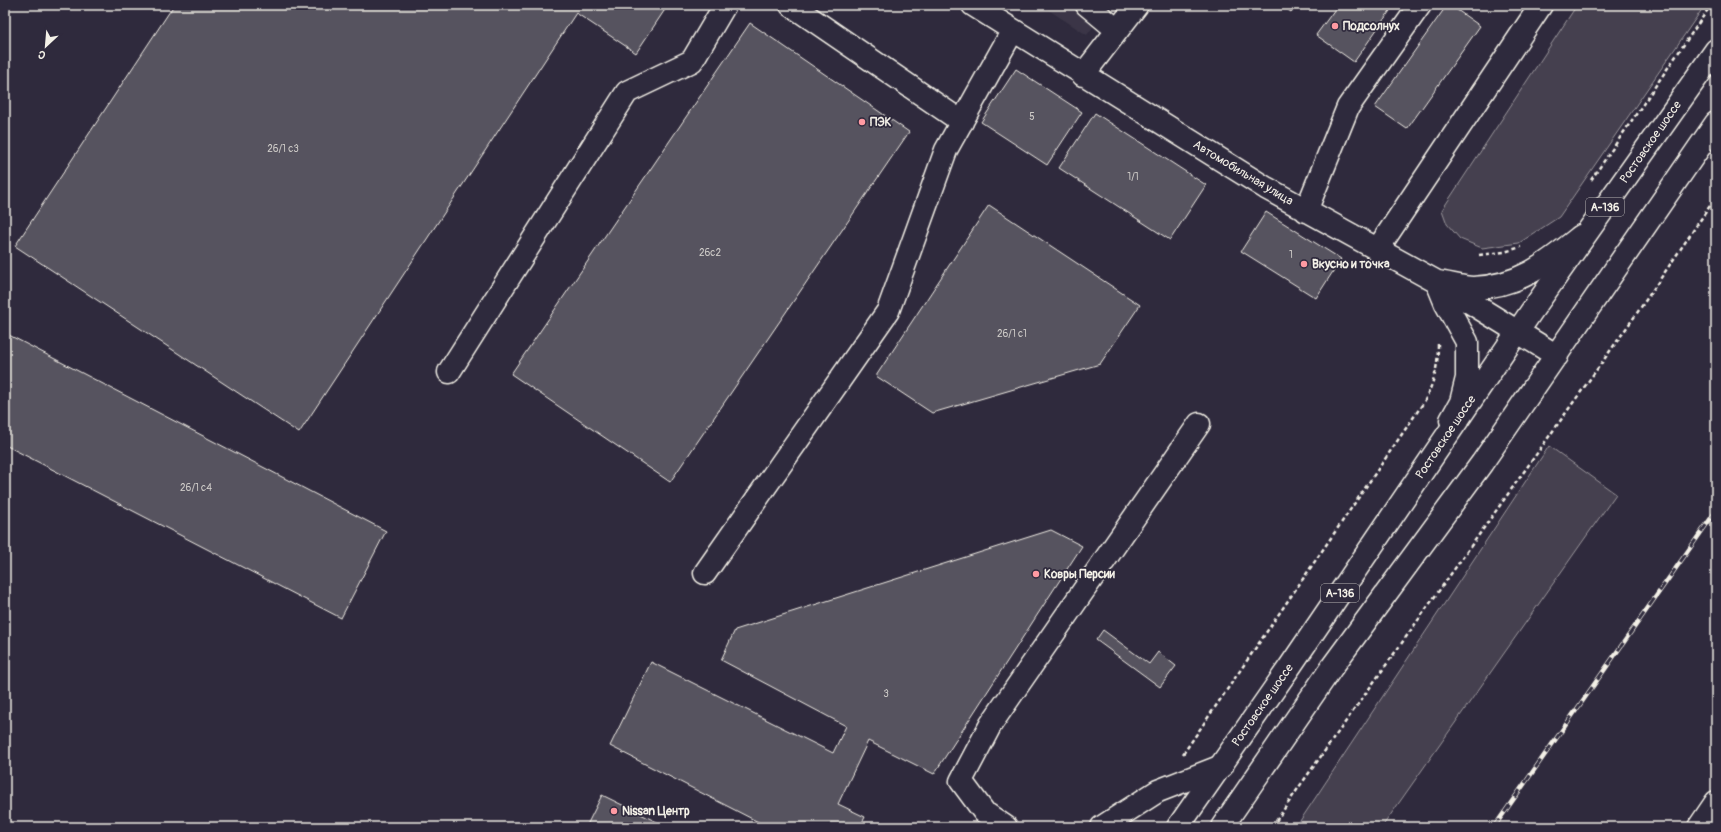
<svg xmlns="http://www.w3.org/2000/svg" width="1721" height="832" font-family="Pangolin,sans-serif">
<style>
.built{fill:#3b3647}
.green{fill:#454050;stroke:#9c989c}
.building{fill:#56525f;stroke:#f4f1e8}
.lines{fill:none;stroke-linecap:round;stroke-linejoin:round}
.minor-casing{stroke:#f4f1e8;stroke-width:25}
.major-casing{stroke:#f4f1e8;stroke-width:25}
.path{stroke:#f4f1e8;stroke-width:2.5;stroke-dasharray:4 3;stroke-linecap:butt}
.minor{stroke:#2f2a3d;stroke-width:22}
.major{stroke:#2f2a3d;stroke-width:22}
.rail-casing{stroke:#f4f1e8;stroke-width:4.5}
.rail{stroke:#2f2a3d;stroke-width:3;stroke-dasharray:9;stroke-linecap:butt}
.poi-dot{fill:#ff9aa2;stroke:#2f2a3d;stroke-width:1.5}
.labels{text-anchor:middle;dominant-baseline:central;stroke-width:3.5;stroke-linejoin:round;paint-order:stroke}
.number-label{font-size:10px;fill:#ccc9c6}
.shield{fill:#2f2a3d;stroke:#b9b5b5;stroke-width:1}
.shield-label{font-size:11px;font-weight:bold;fill:#f4f1e8}
.poi-label{font-size:12px;font-weight:bold;fill:#f4f1e8;stroke:#2f2a3d;text-anchor:start}
.street-label{font-size:12px;fill:#f4f1e8;stroke:#2f2a3d}
</style>
<rect width="100%" height="100%" fill="#2f2a3d"/>
<filter id="ink" filterUnits="userSpaceOnUse"><feTurbulence type="fractalNoise" baseFrequency=".025" numOctaves="2"/><feDisplacementMap in="SourceGraphic" scale="8" xChannelSelector="R" yChannelSelector="G"/><feConvolveMatrix kernelMatrix="1 2 1 2 8 2 1 2 1" color-interpolation-filters="sRGB"/></filter>
<g filter="url(#ink)">
<path class="built" d="M1041,5H1109L1087,35Z"/>
<path class="green" d="M1577,5H1705L1559,217L1519,243L1482,248L1460,239L1447,224L1442,210Z
M1549,446L1616,494L1382,827H1296Z"/>
<path class="building" d="M174,5H668L636,53L576,13L299,433L15,246Z
M1281,5H1296L1291,12Z
M1338,5H1394L1354,62L1316,35Z
M1447,5H1450L1480,26L1407,129L1375,107Z
M750,23L909,132L670,482L511,374Z
M1016,69L1082,112L1047,165L981,122Z
M1095,113L1206,185L1170,240L1059,168Z
M989,205L1140,305L1100,364L932,413L876,376Z
M1266,212L1341,259L1316,298L1241,251Z
M5,333L386,531L341,618L5,445Z
M1051,530L1082,546L934,774L868,741L838,804L865,817L860,827H768L610,746L651,662L833,753L846,726L721,660L735,630Z
M1103,630L1149,664L1158,652L1176,666L1160,687L1096,640Z
M602,795L667,827H586Z"/>
<g class="lines">
<defs>
<path id="minor" d="M791,5L962,122
M973,5L1266,188L1437,282L1518,332
M1087,5L1117,30
M1083,75L1137,5
M1306,211L1348,107L1420,5
M1377,250L1541,5
M449,372L627,92L692,61L725,5
M1451,420L1461,402L1467,378V342L1446,304L1437,282C1447,283 1464,288 1473,288C1520,286 1546,264 1581,236
M705,573L888,311L946,150L1013,30
M1006,827L984,812L961,781L991,724L1199,424
M1102,827L1158,791L1222,766
M1699,827L1716,802"/>
<path id="major" d="M1518,332L1557,356
M1178,827L1291,665L1531,312L1716,50
M1222,827L1332,667L1482,463L1716,123"/>
</defs>
<use href="#minor" class="minor-casing"/>
<use href="#major" class="major-casing"/>
<path class="path" d="M1591,180L1711,5
M1479,255L1504,252L1521,247
M1183,754L1424,402C1435,380 1438,367 1438,342
M1272,827L1299,787L1635,316L1716,197"/>
<use href="#minor" class="minor"/>
<use href="#major" class="major"/>
<defs>
<path id="rail" d="M1494,827L1716,511"/>
</defs>
<use href="#rail" class="rail-casing"/>
<use href="#rail" class="rail"/>
</g>
</g>
<g class="poi-dot">
<circle cx="1335" cy="26" r="4"/>
<circle cx="862" cy="122" r="4"/>
<circle cx="1304" cy="264" r="4"/>
<circle cx="1036" cy="574" r="4"/>
<circle cx="614" cy="811" r="4"/>
</g>
<g class="labels">
<g class="number-label">
<text x="1032" y="117">5</text>
<text x="283" y="149">26/1 с3</text>
<text x="1133" y="177">1/1</text>
<text x="710" y="253">26с2</text>
<text x="1291" y="255">1</text>
<text x="1012" y="334">26/1 с1</text>
<text x="196" y="488">26/1 с4</text>
<text x="886" y="694">3</text>
</g>
<g class="shield">
<rect x="1586" y="198" width="38" height="18" rx="3"/>
<rect x="1321" y="584" width="38" height="18" rx="3"/>
</g>
<g class="shield-label">
<text x="1605" y="207">А-136</text>
<text x="1340" y="593">А-136</text>
</g>
<g class="poi-label">
<text x="1343" y="26">Подсолнух</text>
<text x="870" y="122">ПЭК</text>
<text x="1312" y="264">Вкусно и точка</text>
<text x="1044" y="574">Ковры Персии</text>
<text x="622" y="811">Nissan Центр</text>
</g>
<g class="street-label">
<text transform="translate(1651 142) rotate(-55)">Ростовское шоссе</text>
<text transform="translate(1243 173) rotate(31)">Автомобильная улица</text>
<text transform="translate(1446 437) rotate(-56)">Ростовское шоссе</text>
<text transform="translate(1263 705) rotate(-55)">Ростовское шоссе</text>
</g>
</g>
<rect width="1721" height="832" fill="none" stroke="#2f2a3d" stroke-width="20"/>
<rect x="10" y="10" width="1701" height="812" fill="none" stroke="#f4f1e8" stroke-width="1.5" filter="url(#ink)"/>
<g transform="translate(46 46) rotate(206)" stroke="#2f2a3d" stroke-width="3" paint-order="stroke">
<path d="M0-3L7 15L0 10L-7 15Z" fill="#f4f1e8"/>
<text y="-6" font-size="11" font-weight="bold" text-anchor="middle" fill="#f4f1e8">С</text>
</g>
</svg>
